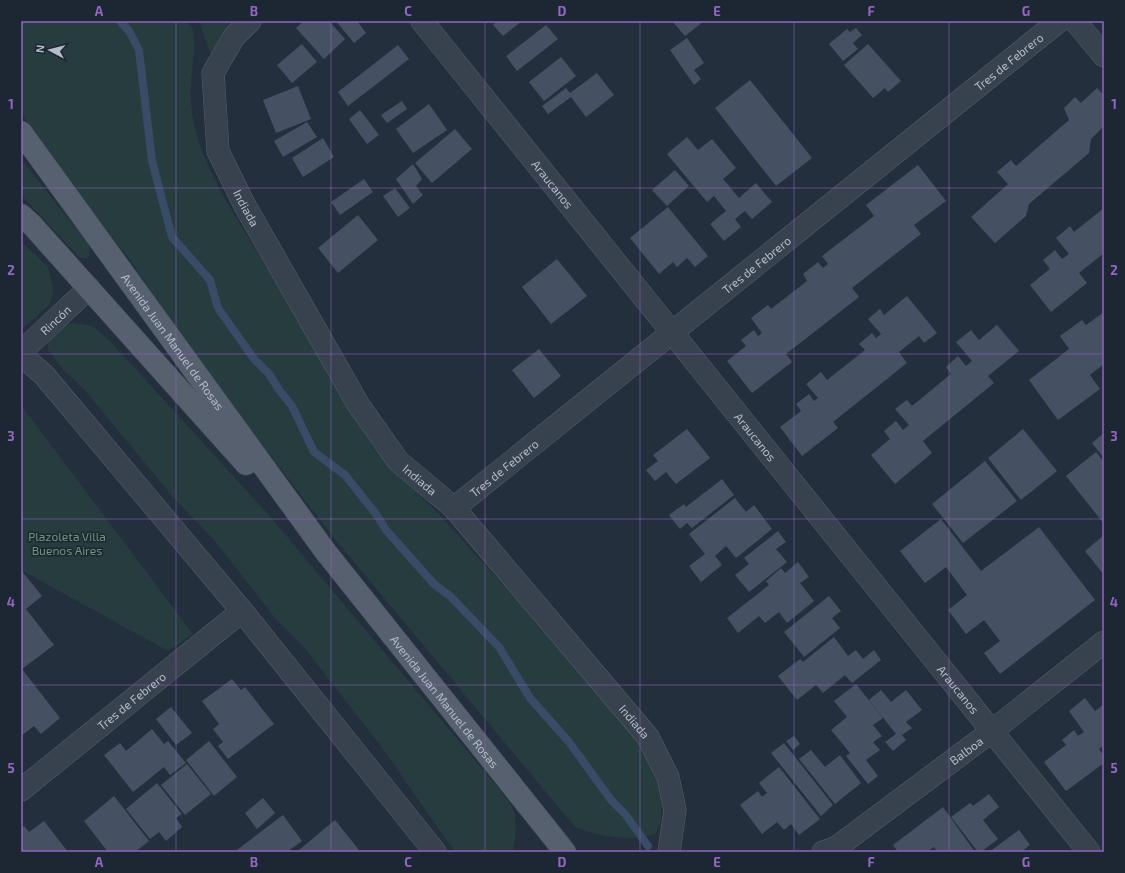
<svg xmlns="http://www.w3.org/2000/svg" width="1125" height="873" font-family="'Exo 2',sans-serif">
<style>
.green{fill:#263c3f}
.lines{fill:none;stroke-linecap:round;stroke-linejoin:round}
.stream{stroke:#394c67;stroke-width:8}
.building{fill:#455162}
.street-casing{stroke:#565f6c;stroke-width:23}
.primary-casing{stroke:#414a57;stroke-width:23}
.street{stroke:#38414e;stroke-width:22}
.primary{stroke:#56606e;stroke-width:22}
.grid{fill:none;stroke:#9266c3;stroke-width:1;stroke-opacity:0.55}
.labels{text-anchor:middle;dominant-baseline:central;stroke-width:3;stroke-linejoin:round;paint-order:stroke}
.street-label{font-size:12px;fill:#b4bcc9;stroke:#1d2633}
.park-label{font-size:12px;fill:#6b9a76;stroke:#1d2633}
.neatline{fill:none;stroke:#9266c3;stroke-width:1.5}
.grid-label{font-size:13px;text-anchor:middle;font-weight:bold;fill:#9266c3}
</style>
<rect width="100%" height="100%" fill="#242f3e"/>
<path class="green" d="M23,21H186C187,23 191,26 192,28C197,39 192,70 191,83C188,124 205,161 223,196L385,461L437,512L624,718L648,760L659,786L662,805L660,824L655,834C628,842 601,837 575,827L334,538L234,408L178,332L128,257L79,198L25,119L21,107V23Z
M199,21H237L211,56Z
M21,159L89,245L90,256L87,258H80L21,195Z
M21,241L48,267L53,287L52,298L48,306L21,330Z
M73,323L92,326L110,341L267,513L501,791C504,796 508,800 511,804C517,814 517,842 512,852H455L380,745L303,646L275,618L215,541L173,497L82,387L65,372L48,350V337L58,327Z
M21,405L193,634L168,651L21,570Z"/>
<g class="lines">
<path class="stream" d="M120,21L129,31L139,50L152,161L172,237L210,280L218,308L254,359L269,374L280,391L292,406L314,452L345,475L376,514L386,530L434,584L450,596L499,647L530,698L569,742L611,800L625,814L648,846"/>
</g>
<path class="building" d="M304,21H329L345,39L324,59L296,28Z
M336,21H357L366,33L354,43Z
M497,21H522L503,36L493,25Z
M672,21H704L685,36Z
M546,25L558,39L517,71L506,56Z
M856,28L862,35L853,43L858,49L843,61L829,44L847,29L850,32Z
M687,38L704,63L694,70L701,79L694,85L670,50Z
M302,44L317,62L292,83L277,65Z
M868,44L901,81L888,92L885,88L873,98L844,65Z
M398,45L409,59L348,106L338,92Z
M561,57L576,76L544,101L529,82Z
M597,73L614,95L586,117L571,97L548,114L542,106L566,88L570,93Z
M750,80L812,158L776,186L715,108Z
M298,86L311,119L276,133L263,100Z
M1097,88L1104,95V126L1091,139L1089,153L1029,204L1026,216L995,243L971,217L1008,184L997,172L1011,160L1016,166L1069,120L1064,108L1075,97L1081,103Z
M402,101L407,109L387,123L381,115Z
M429,104L447,130L413,153L396,129Z
M360,110L379,135L367,144L349,119Z
M307,122L317,137L283,157L274,141Z
M455,129L472,149L432,183L415,163Z
M687,137L698,150L712,139L736,168L723,179L739,198L756,183L772,202L752,219L745,211L735,219L741,227L724,241L710,224L726,211L714,196L707,202L667,154Z
M323,138L334,157L303,177L292,158Z
M413,164L422,179L416,186L423,195L413,204L396,179Z
M918,165L946,201L914,225L921,234L852,288L859,297L786,354L792,362L752,393L727,361L746,346L741,340L754,330L758,336L762,333L751,318L768,305L771,309L807,281L803,274L818,262L823,268L828,264L822,256L874,216L866,205Z
M675,170L689,186L667,206L652,190Z
M364,179L373,192L340,215L331,202Z
M395,188L410,208L398,217L383,196Z
M668,207L708,256L695,267L687,258L677,267L673,262L659,274L630,238Z
M1104,208V253L1079,273L1087,283L1051,312L1030,285L1050,269L1043,260L1055,250L1062,259L1069,254L1056,238L1070,226L1074,232Z
M358,215L378,240L338,273L318,248Z
M557,259L587,296L551,324L522,287Z
M907,296L937,333L924,343L919,336L899,352L907,363L833,422L838,428L802,456L780,427L801,411L796,404L809,394L814,401L818,398L806,384L821,372L827,380L865,350L859,344L872,333L876,338L881,334L868,319L880,309L884,315Z
M1104,312V364L1090,375L1100,389L1058,420L1029,380L1069,349L1060,336L1082,320L1086,325Z
M997,325L1019,351L988,376L994,383L923,441L932,453L895,484L871,455L890,439L884,431L896,421L903,430L909,425L895,409L907,400L912,406L951,374L946,367L958,356L966,366L972,361L956,342L971,330L979,340Z
M539,349L561,376L534,398L512,370Z
M687,429L710,458L676,484L666,472L655,481L646,470L658,461L653,455Z
M1023,429L1057,471L1021,500L988,458Z
M1104,433V458L1092,443Z
M1096,452L1104,462V524L1066,476Z
M985,461L1017,501L963,543L932,504Z
M722,479L734,495L692,528L687,523L680,529L669,515L684,504L686,507Z
M735,498L746,512L754,505L772,529L736,558L726,546L715,556L722,565L701,582L689,566L705,554L689,534Z
M941,519L981,571L1039,527L1095,600L1000,674L984,653L1000,641L984,620L966,634L948,610L967,595L946,567L925,583L900,551Z
M778,531L786,542L776,549L787,562L749,592L735,575L749,564L744,558Z
M1104,535V575L1085,551Z
M798,562L809,577L800,583L814,601L787,623L779,612L765,623L759,616L738,633L727,618L769,585L766,581L781,568L785,573Z
M21,570L42,596L26,609L54,645L22,669L60,718L41,734L34,726L21,736Z
M829,596L841,611L832,618L840,628L804,657L784,632Z
M834,637L848,656L856,650L863,659L874,650L881,660L852,683L845,675L823,693L816,685L797,700L778,676L800,659L803,662Z
M232,679L241,690L245,687L274,724L228,759L218,746L223,742L213,729L219,724L202,701Z
M856,684L883,718L873,725L882,736L873,742L880,750L866,760L878,776L868,784L846,756L850,753L831,730L847,717L834,701Z
M881,690L891,702L906,690L922,710L906,722L912,728L902,735L906,740L893,751L885,742L896,734L869,700Z
M1085,698L1095,711L1104,704V745L1099,749L1104,756V763L1066,791L1044,762L1066,745L1062,740L1074,730L1078,736L1084,732L1069,711Z
M171,707L192,733L176,745L156,719Z
M152,729L164,744L168,741L186,763L170,775L164,767L133,792L104,755L120,743L126,751Z
M794,736L800,744L793,750L786,741Z
M209,741L237,777L214,796L186,760Z
M784,743L833,805L821,816L771,753Z
M811,750L825,767L840,755L861,783L835,804L799,759Z
M187,764L211,794L185,815L161,785Z
M779,767L820,819L799,835L791,824L784,830L777,822L762,834L740,805L758,791L762,797L767,793L759,783Z
M157,783L182,814L176,818L182,827L166,841L159,832L150,839L126,809Z
M989,794L999,807L983,820L998,839L981,852H978L951,817L970,803L973,806Z
M114,796L149,841L135,852H108L84,821Z
M263,798L275,813L257,829L245,813Z
M943,807L975,852H937L934,847L927,852H898L893,845Z
M283,815L302,841L287,852H238L237,850Z
M335,820L359,850L357,852H301L299,850Z
M44,821L68,852H21V828L24,826L29,832Z
M1019,830L1030,845L1021,852H989Z"/>
<g class="lines">
<defs>
<g id="street">
<path id="s1" d="M250,21L234,37L213,73L218,151L244,204L358,404L398,461L454,508L648,737L668,777L675,810L669,852"/>
<path id="s2" d="M422,21L1089,852"/>
<path d="M1075,21L1104,56"/>
<path id="s3" d="M21,352L89,288"/>
<path d="M21,355L44,375L242,611L435,852"/>
<path id="s4" d="M454,508L1059,21"/>
<path id="s5" d="M21,790L242,611"/>
<path id="s6" d="M823,852L837,847L992,731L1104,642"/>
</g>
<g id="primary">
<path id="s7" d="M21,132L325,551L565,852"/>
<path d="M21,215L32,225L246,464"/>
</g>
</defs>
<use href="#street" class="street-casing"/>
<use href="#primary" class="primary-casing"/>
<use href="#street" class="street"/>
<use href="#primary" class="primary"/>
</g>
<path class="grid" d="M176,21V852M331,21V852M485,21V852M640,21V852M794,21V852M949,21V852M21,188H1104M21,354H1104M21,519H1104M21,685H1104"/>
<g class="labels">
<g class="street-label">
<text stroke="none"><textPath href="#s4" startOffset="712">Tres de Febrero</textPath></text>
<text stroke="none"><textPath href="#s2" startOffset="209">Araucanos</textPath></text>
<text stroke="none"><textPath href="#s1" startOffset="206">Indiada</textPath></text>
<text stroke="none"><textPath href="#s4" startOffset="388">Tres de Febrero</textPath></text>
<text stroke="none"><textPath href="#s3" startOffset="47">Rincón</textPath></text>
<text stroke="none"><textPath href="#s7" startOffset="259">Avenida Juan Manuel de Rosas</textPath></text>
<text stroke="none"><textPath href="#s2" startOffset="533">Araucanos</textPath></text>
<text stroke="none"><textPath href="#s4" startOffset="64">Tres de Febrero</textPath></text>
<text stroke="none"><textPath href="#s1" startOffset="530">Indiada</textPath></text>
<text stroke="none"><textPath href="#s2" startOffset="857">Araucanos</textPath></text>
<text stroke="none"><textPath href="#s5" startOffset="142">Tres de Febrero</textPath></text>
<text stroke="none"><textPath href="#s7" startOffset="710">Avenida Juan Manuel de Rosas</textPath></text>
<text stroke="none"><textPath href="#s1" startOffset="854">Indiada</textPath></text>
<text stroke="none"><textPath href="#s6" startOffset="176">Balboa</textPath></text>
</g>
<g class="park-label">
<text x="67" y="536">Plazoleta Villa<tspan x="67" dy="14">Buenos Aires</tspan></text>
</g>
</g>
<rect width="1125" height="873" fill="none" stroke="#1d2633" stroke-width="44"/>
<g transform="translate(50 50) rotate(277)" stroke="#1d2633" stroke-width="3" paint-order="stroke">
<path d="M0-3L7 15L0 10L-7 15Z" fill="#b4bcc9"/>
<text y="-6" font-size="11" font-weight="bold" text-anchor="middle" fill="#b4bcc9">N</text>
</g>
<rect x="22" y="22" width="1081" height="829" class="neatline"/>
<g class="grid-label">
<text x="99" y="16">A</text>
<text x="254" y="16">B</text>
<text x="408" y="16">C</text>
<text x="562" y="16">D</text>
<text x="717" y="16">E</text>
<text x="871" y="16">F</text>
<text x="1026" y="16">G</text>
<text x="11" y="109">1</text>
<text x="1114" y="109">1</text>
<text x="11" y="275">2</text>
<text x="1114" y="275">2</text>
<text x="11" y="441">3</text>
<text x="1114" y="441">3</text>
<text x="11" y="607">4</text>
<text x="1114" y="607">4</text>
<text x="11" y="773">5</text>
<text x="1114" y="773">5</text>
<text x="99" y="867">A</text>
<text x="254" y="867">B</text>
<text x="408" y="867">C</text>
<text x="562" y="867">D</text>
<text x="717" y="867">E</text>
<text x="871" y="867">F</text>
<text x="1026" y="867">G</text>
</g>
</svg>
